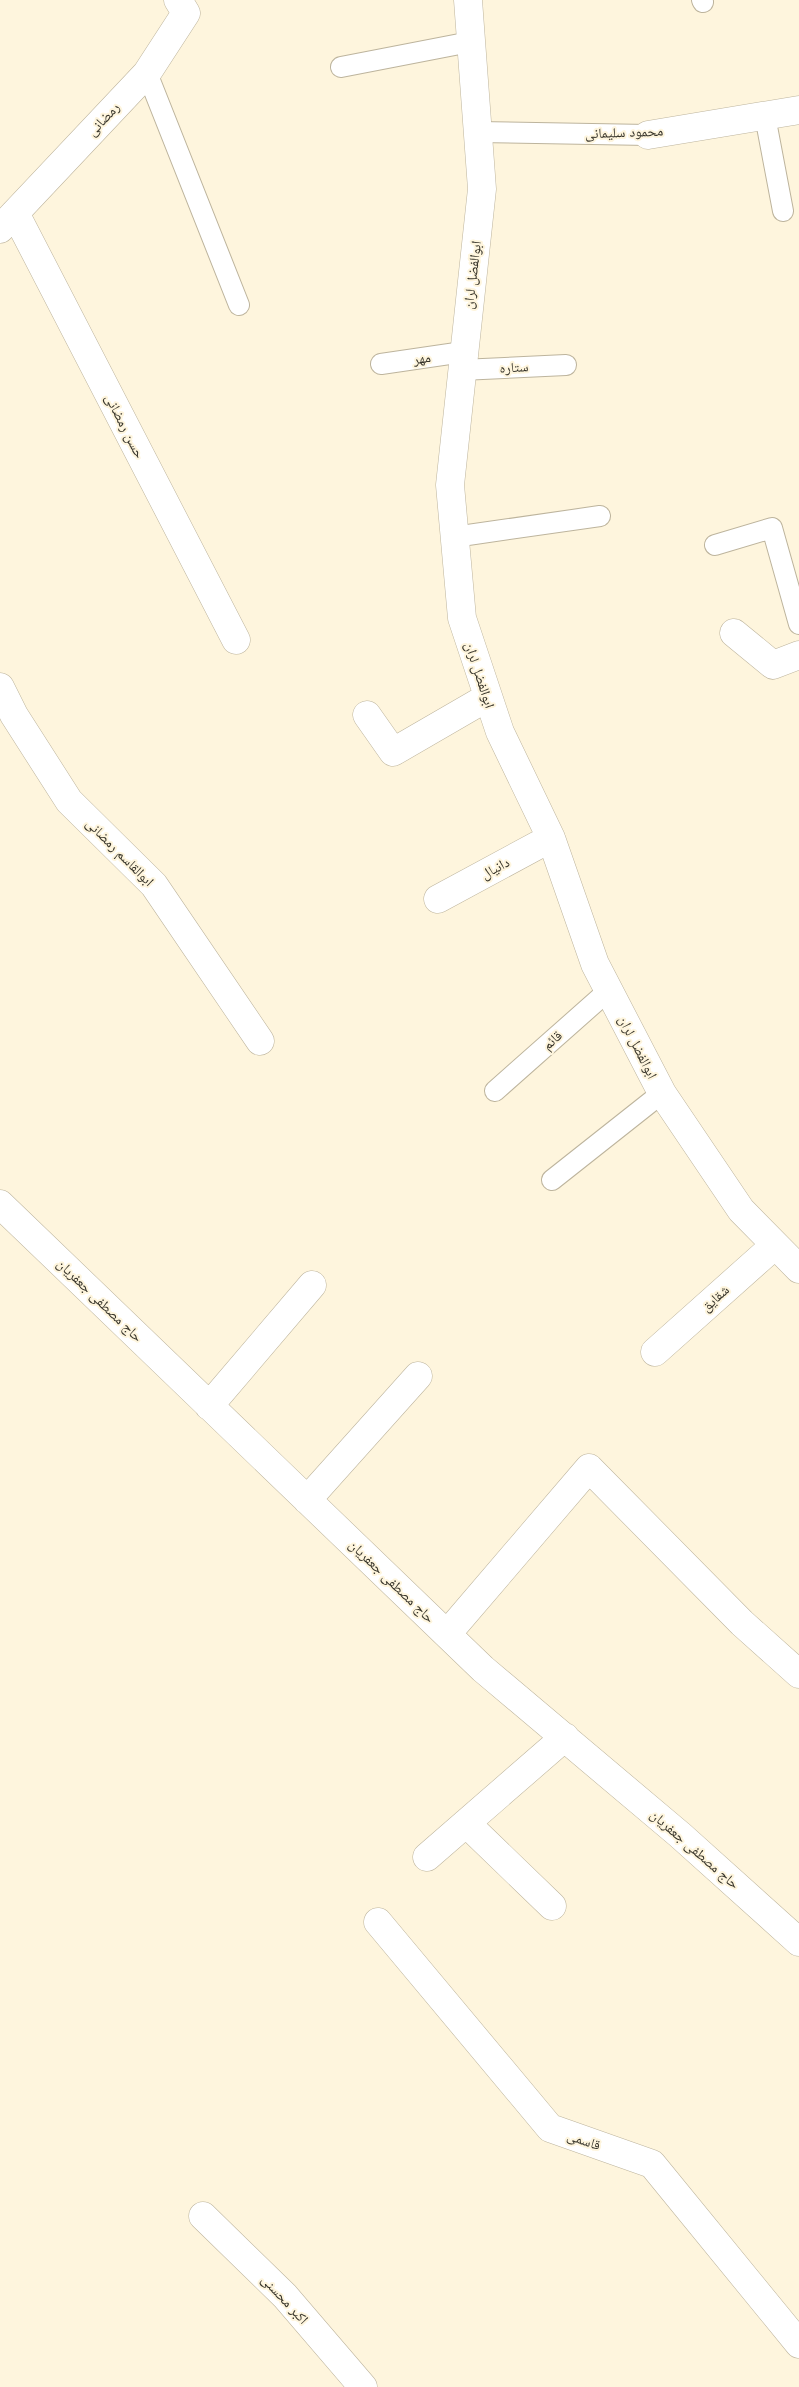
<svg xmlns="http://www.w3.org/2000/svg" width="799" height="2387" font-family="Helvetica,'Noto Naskh Arabic',sans-serif">
<style>
.lines{fill:none;stroke-linecap:round;stroke-linejoin:round}
.lane-casing{stroke:#bdb49d;stroke-width:22}
.street-casing{stroke:#bdb49d;stroke-width:29}
.lane{stroke:#fff;stroke-width:20}
.street{stroke:#fff;stroke-width:28}
.labels{text-anchor:middle;dominant-baseline:central;stroke-width:4;stroke-linejoin:round;paint-order:stroke}
.street-label{font-size:14px;fill:#37342a;stroke:#fef5dd}
</style>
<rect width="100%" height="100%" fill="#fef5dd"/>
<g class="lines">
<defs>
<path id="lane" d="M702,0L703,2
M341,67L470,42
M147,73L239,305
M765,116L783,211
M477,132L648,135
M381,364L463,352
M461,370L566,365
M454,537L600,516
M715,545L772,528L799,624
M495,1091L609,990
M552,1180L662,1093"/>
<path id="street" d="M468,0L482,189L450,485L462,618L500,732L551,838L595,964L662,1093L741,1210L799,1269
M648,135L799,110
M15,213L236,640
M0,229L147,73L186,13L178,0
M734,633L773,665L799,655
M0,687L14,715L69,801L154,885L260,1041
M367,715L393,752L488,697
M438,899L551,838
M0,1204L483,1669L680,1835L799,1942
M655,1352L775,1245
M209,1406L312,1285
M307,1500L418,1376
M447,1634L589,1468L742,1623L799,1674
M466,1823L552,1906
M427,1857L565,1737
M378,1922L550,2128L652,2164L799,2344
M203,2216L285,2296L363,2387"/>
</defs>
<use href="#lane" class="lane-casing"/>
<use href="#street" class="street-casing"/>
<use href="#lane" class="lane"/>
<use href="#street" class="street"/>
</g>
<g class="labels">
<g class="street-label">
<text transform="translate(103 119) rotate(-47)">رمضانی</text>
<text transform="translate(624 132) rotate(-2)">محمود سلیمانی</text>
<text transform="translate(472 275) rotate(-83)">ابوالفضل لران</text>
<text transform="translate(422 358) rotate(-8)">مهر</text>
<text transform="translate(514 367) rotate(-3)">ستاره</text>
<text transform="translate(125 426) rotate(63)">حسن رمضانی</text>
<text transform="translate(480 675) rotate(72)">ابوالفضل لران</text>
<text transform="translate(120 852) rotate(45)">ابوالقاسم رمضانی</text>
<text transform="translate(495 868) rotate(-29)">دانیال</text>
<text transform="translate(552 1040) rotate(-42)">قائم</text>
<text transform="translate(638 1047) rotate(63)">ابوالفضل لران</text>
<text transform="translate(715 1298) rotate(-42)">شقایق</text>
<text transform="translate(100 1300) rotate(44)">حاج مصطفی جعفریان</text>
<text transform="translate(392 1581) rotate(44)">حاج مصطفی جعفریان</text>
<text transform="translate(695 1849) rotate(41)">حاج مصطفی جعفریان</text>
<text transform="translate(584 2140) rotate(19)">قاسمی</text>
<text transform="translate(285 2299) rotate(47)">اکبر محسنی</text>
</g>
</g>
</svg>
